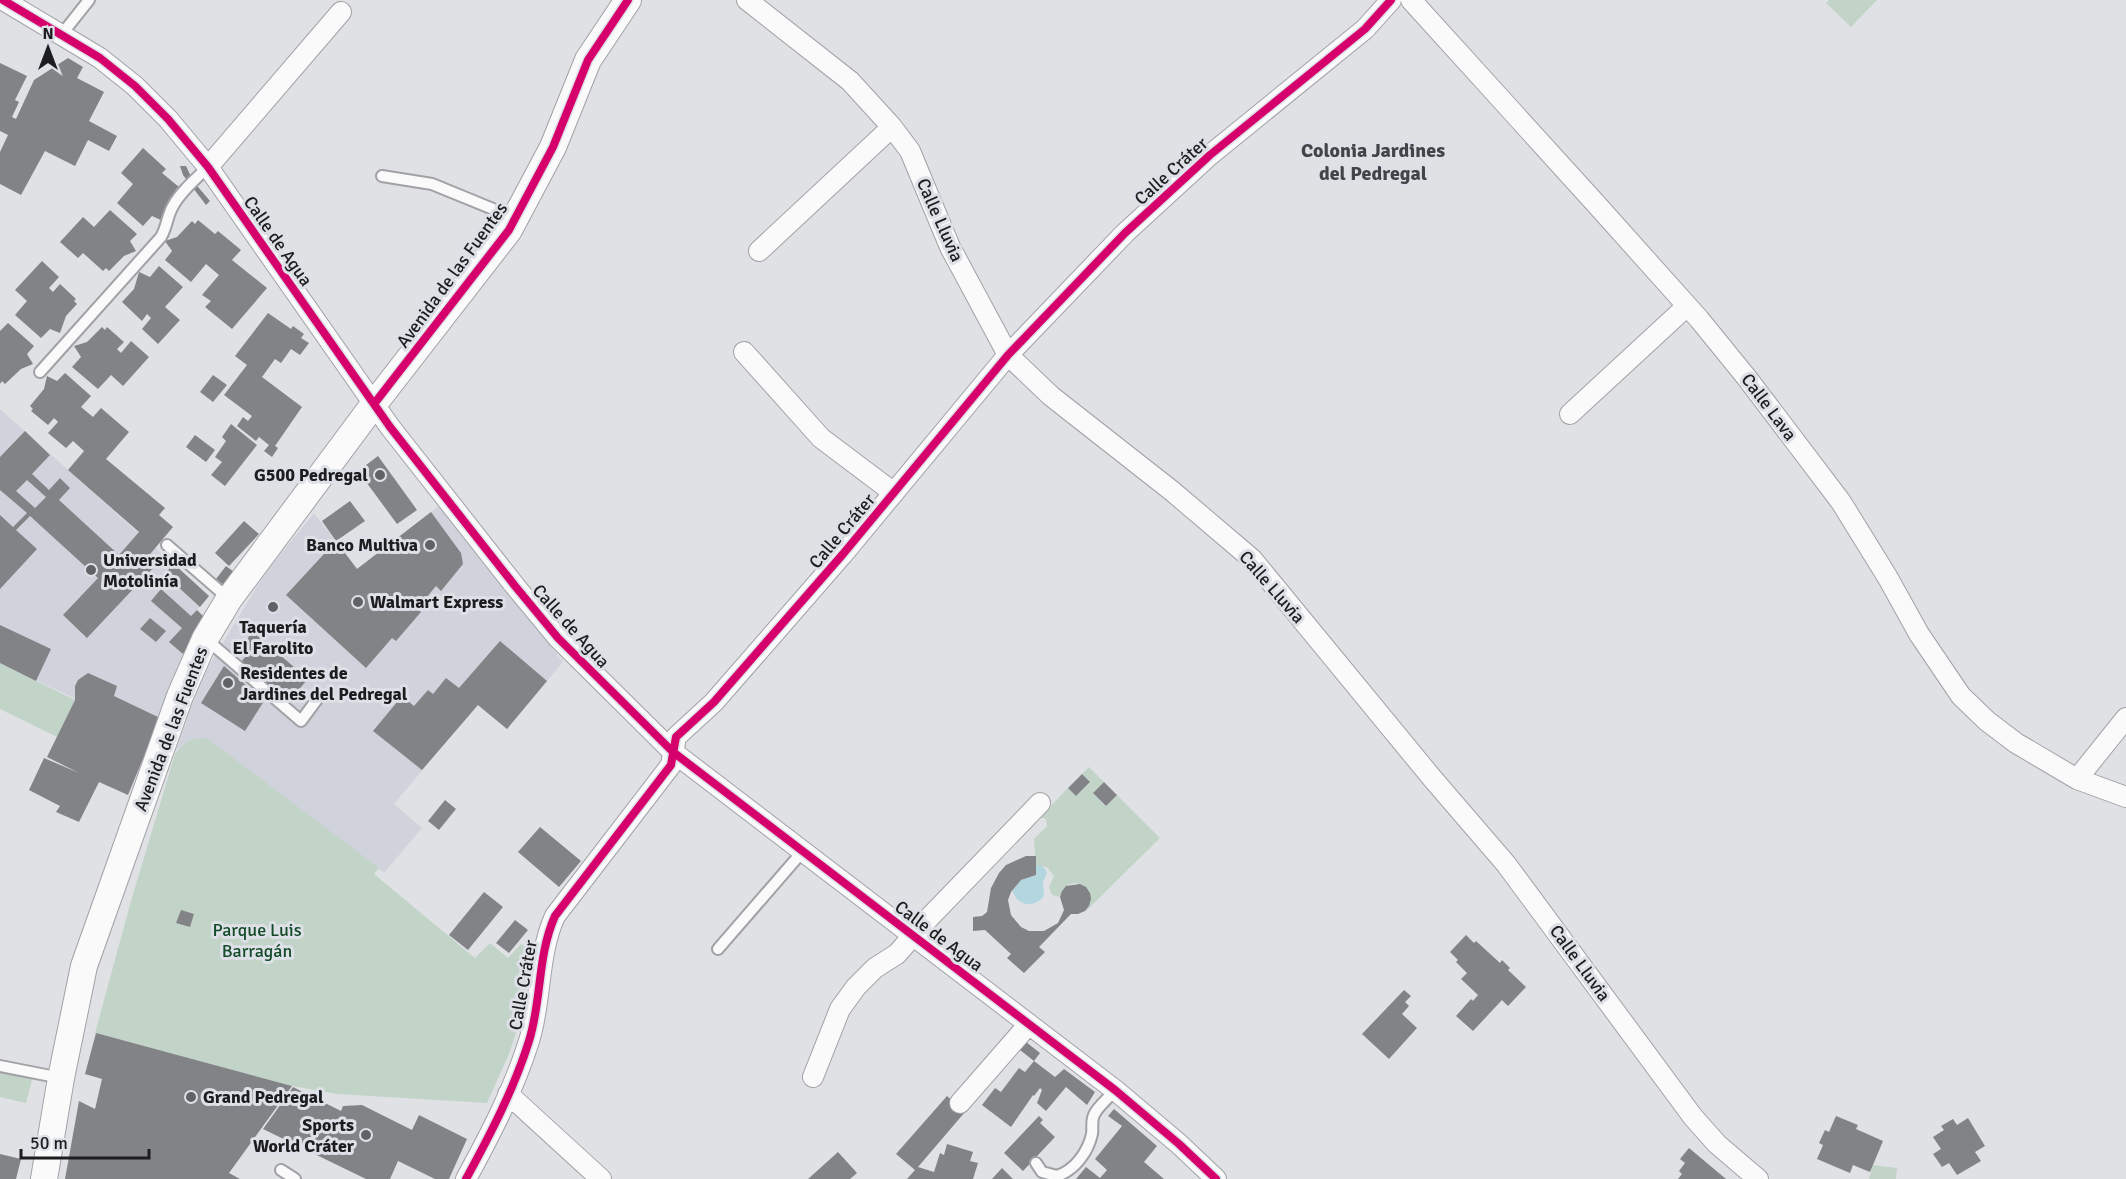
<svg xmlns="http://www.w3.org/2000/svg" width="2126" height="1179" font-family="Signika,sans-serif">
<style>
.built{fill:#d1d3dc}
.green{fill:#c2d4c8}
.water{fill:#b4d6de}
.building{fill:#828386;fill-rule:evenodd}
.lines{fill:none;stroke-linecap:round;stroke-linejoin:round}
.service-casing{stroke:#a1a2a5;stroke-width:14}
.minor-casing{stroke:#a1a2a5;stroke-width:22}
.tertiary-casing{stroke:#a1a2a5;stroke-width:28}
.service{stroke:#fafafb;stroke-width:10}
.minor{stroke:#fafafb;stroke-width:20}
.tertiary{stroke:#fafafb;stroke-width:26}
.cycleway-casing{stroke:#dee0e7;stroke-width:11}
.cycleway{stroke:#d6006c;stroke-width:8}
.poi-dot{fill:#616265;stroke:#dee0e7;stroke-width:2}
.labels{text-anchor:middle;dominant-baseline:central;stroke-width:6;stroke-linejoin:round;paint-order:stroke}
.street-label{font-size:18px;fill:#1d1d20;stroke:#dee0e7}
.poi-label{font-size:18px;font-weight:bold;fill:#1d1d20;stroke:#dee0e7;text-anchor:start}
.park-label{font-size:18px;fill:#134a28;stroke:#dee0e7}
.neighbourhood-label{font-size:20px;font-weight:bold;fill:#424449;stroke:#dee0e7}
</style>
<rect width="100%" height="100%" fill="#e0e1e5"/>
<path class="built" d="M0,409L209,596L197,610L206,619L184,652L154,736L0,663Z
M440,505L563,662L507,729L477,705L394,804L422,828L384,873L208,739L178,749L175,754L201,679L265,573L314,513L357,569Z"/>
<path class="green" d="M1829,0H1877L1851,27L1826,3Z
M0,663L75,700L57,737L0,709Z
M201,738L208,739L379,868L374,874L475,958L490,943L508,958L521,944L530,950L523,1012L509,1054L487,1103L337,1094L292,1086L95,1033L131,901L175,754L187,741Z
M1089,767L1104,782L1093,793L1105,806L1117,795L1160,838L1085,912C1101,885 1068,871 1060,897L1052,895L1049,887L1054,876L1047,867L1036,866L1034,839L1047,826L1046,819L1040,817L1068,788L1076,796L1090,783L1082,774Z
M0,1068L33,1076L26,1103L0,1097Z
M1873,1165L1897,1168L1896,1179H1869Z"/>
<path class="water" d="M1040,865L1046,870L1047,873L1043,882L1044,896C1034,909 1016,906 1012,889L1021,880L1036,875V866Z"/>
<path class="building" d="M68,58L83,67L77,78L104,92L89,121L117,136L109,151L88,140L75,166L45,151L21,195L0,184V152L8,135L0,131V63L27,76L15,100L19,102L12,117L16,119L34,80Z
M143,148L166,169L162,173L179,187L176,189L179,192L166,208L163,221L152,216L143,226L117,203L133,184L121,173Z
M180,166H186L193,181L210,201L206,205L183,175Z
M110,210L137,234L130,241L136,251L124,256L109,271L106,268L103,271L83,253L78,258L60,242L83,217L94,227Z
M198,220L215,234L218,231L241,250L232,260L267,288L232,329L205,307L211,301L202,295L219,275L206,264L191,282L165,260L172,251L165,241L177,237L192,221L195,224Z
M42,261L59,277L49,288L53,292L60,284L76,299L74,301L77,304L66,316L60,333L50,329L41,338L15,315L27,301L15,290Z
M159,266L183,287L165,307L180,320L158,344L142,329L151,318L147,314L142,321L122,302L134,289L139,272L150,277Z
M268,313L291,329L293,326L304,334L301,338L309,343L300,355L291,349L281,363L275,359L262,377L302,407L275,446L278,448L272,457L264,451L269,445L259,437L256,441L237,426L243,417L248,421L252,416L224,395L247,365L235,356Z
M8,323L34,346L27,354L33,364L21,369L5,384L2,381L0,384V331Z
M102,327L105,330L107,327L124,342L117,349L121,353L131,341L149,357L123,386L111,375L98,389L72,367L81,357L74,346L87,342Z
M65,373L91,396L81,407L93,417L101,408L129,432L106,459L165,508L159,515L173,527L146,559L154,567L87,638L63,615L98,578L30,516L16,530L37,549L0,589V515L13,527L27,513L0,490V457L25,431L50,455L32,474L49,490L60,478L70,488L59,500L119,555L139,532L68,470L84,451L73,441L66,448L48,433L58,422L54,418L48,425L31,411L33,409L30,406L44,389L47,376L57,381ZM27,480L46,497L35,508L16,491Z
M213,375L227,385L213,402L200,392Z
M231,424L257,445L225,486L211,475L222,462L215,457L226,441L222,437Z
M195,435L215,450L206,462L186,447Z
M378,456L417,510L397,524L358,471Z
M350,501L365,521L336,541L322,521Z
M431,512L461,553L463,564L441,591L436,586L417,609L421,612L396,641L392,638L366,668L286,595L336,541L357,569Z
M244,521L259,534L229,566L215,553Z
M174,564L209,596L200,607L164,574Z
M226,566L234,572L224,585L216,579Z
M161,589L191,616L197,610L206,619L183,654L169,642L182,628L151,601Z
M150,618L166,631L156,642L140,629Z
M0,625L51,649L36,681L0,663Z
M252,631L308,679L288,702L241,662L247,655L241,650Z
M500,641L547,681L507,729L478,705L422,770L373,731L402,696L414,706L428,690L433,694L446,678L459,688Z
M224,666L264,701L245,731L201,703Z
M88,673L117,686L114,696L160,718L128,795L99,782L79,822L56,812L60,806L29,790L44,758L79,773L47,757L75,700V686L78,680Z
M1082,774L1090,782L1076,796L1068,788Z
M1104,782L1117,795L1106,806L1093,793Z
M445,800L456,809L439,830L428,821Z
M540,827L581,861L559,887L518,852Z
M1026,856H1036V875L1021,880L1011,892L1008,900L1011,915L1021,927L1029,931H1044L1058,923L1064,910L1060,897L1062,891L1066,886L1080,884L1086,887L1090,893L1091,899L1089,906L1085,911L1078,914H1071L1039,947L1045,952L1024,973L1007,958L1011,954L985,930L973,931V917L982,916L987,912L991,888L999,873L1006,865Z
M484,892L503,907L468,950L449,935Z
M181,910L194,914L190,927L176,923Z
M515,920L528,930L509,953L496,943Z
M1466,935L1474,943L1476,941L1500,963L1502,960L1510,968L1508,970L1526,987L1508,1006L1502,1000L1473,1031L1456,1016L1471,999L1473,1001L1478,995L1461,979L1467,973L1456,962L1458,960L1450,952Z
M1404,990L1411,996L1405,1002L1409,1006L1402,1014L1417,1028L1389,1059L1362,1034Z
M96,1033L292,1086L229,1173L240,1179H65L79,1101L95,1109L102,1079L85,1074Z
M1026,1042L1040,1053L1034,1061L1020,1050Z
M1034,1061L1055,1077L1064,1069L1095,1092L1087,1105L1066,1087L1046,1111L1037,1103L1042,1090L1040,1088L1034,1096L1033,1095L1011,1127L982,1105L995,1088L1001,1092L1019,1068L1025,1072Z
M293,1087L341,1111L343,1106L362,1105L412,1130L419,1115L467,1139L449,1179H435L398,1161L390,1179H366L263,1129Z
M947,1096L965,1112L918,1167L934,1172L940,1153L944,1155L947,1144L973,1152L970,1161L978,1163L973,1179H907L915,1170L896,1154Z
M1114,1109L1157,1146L1144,1162L1164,1179H1076L1086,1167L1100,1178L1107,1170L1095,1159L1122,1126L1108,1116Z
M1039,1116L1043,1120L1040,1123L1055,1137L1023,1171L1004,1153Z
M1836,1116L1858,1125L1856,1129L1883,1141L1870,1172L1853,1165L1850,1173L1817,1159L1823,1145L1819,1143L1825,1130L1829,1132Z
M1968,1118L1985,1146L1975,1152L1981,1161L1957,1175L1949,1163L1942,1167L1933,1154L1941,1149L1933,1137L1944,1130L1941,1126L1953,1119L1957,1125Z
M1689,1148L1726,1179H1678L1682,1174L1679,1171L1685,1163L1680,1159Z
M838,1152L857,1173L850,1179H808Z
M0,1154L21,1159L16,1179H0Z
M1002,1168L1013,1179H992Z"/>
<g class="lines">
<defs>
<path id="service" d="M62,34L89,0
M382,176L432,184L515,218
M40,372L161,237C167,227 167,216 173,206C181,191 196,179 208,167
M167,545L229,599
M206,639L301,721L318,698
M718,949L803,851
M0,1066L61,1078
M1036,1163L1042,1172L1057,1176C1075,1170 1088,1152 1092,1134C1093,1129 1091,1120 1094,1115C1097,1107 1109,1098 1115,1090
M281,1170L295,1179"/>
<path id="minor" d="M3,0L100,58L135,86L168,119L208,167L390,427L515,586L558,638L673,752L1115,1090L1179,1144L1216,1179
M747,0L850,81L892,127L910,151L950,247L1008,355L1051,396L1172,491L1252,559L1432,778L1506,864L1693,1117L1717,1144L1758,1179
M1411,0L1597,205L1699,319L1747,378L1841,502L1888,578L1919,634L1961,696L1987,721L2016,743L2077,779L2126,797
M208,167L341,12
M759,251L892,127
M744,352L821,438L894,493
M1570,414L1687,306
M2077,779L2126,718
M813,1077L840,1009L856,987L875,968L897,954L925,922L1040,803
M508,1094L601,1179
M960,1103L1029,1024
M466,1179C490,1135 514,1089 529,1041C542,1000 537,956 555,916L671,765L676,737L714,702L843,554L1008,355L1125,233L1210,155L1365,29L1391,0"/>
<path id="tertiary" d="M44,1179L61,1078L84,966L180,696L205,639L229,599L374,404L509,230L553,147L588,60L628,0"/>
</defs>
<use href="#service" class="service-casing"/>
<use href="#minor" class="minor-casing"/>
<use href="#tertiary" class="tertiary-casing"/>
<use href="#service" class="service"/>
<use href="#minor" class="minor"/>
<use href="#tertiary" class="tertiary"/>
<defs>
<path id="cycleway" d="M3,0L100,58L135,86L168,119L208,167L390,427L515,586L558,638L673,752L1115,1090L1179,1144L1216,1179
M374,404L509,230L553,147L588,60L628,0
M466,1179C490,1135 514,1089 529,1041C542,1000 537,956 555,916L671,765L676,737L714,702L843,554L1008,355L1125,233L1210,155L1365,29L1391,0"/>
</defs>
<use href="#cycleway" class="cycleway-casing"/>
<use href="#cycleway" class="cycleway"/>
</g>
<g class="poi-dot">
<circle cx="380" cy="475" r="6"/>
<circle cx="430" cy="545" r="6"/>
<circle cx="91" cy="570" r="6"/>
<circle cx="358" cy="602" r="6"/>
<circle cx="273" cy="607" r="6"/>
<circle cx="228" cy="683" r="6"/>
<circle cx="191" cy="1097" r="6"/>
<circle cx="366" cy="1135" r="6"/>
</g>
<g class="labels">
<g class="street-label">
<text transform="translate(1171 171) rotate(-42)">Calle Cráter</text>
<text transform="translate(940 220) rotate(66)">Calle Lluvia</text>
<text transform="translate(278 241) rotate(55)">Calle de Agua</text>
<text transform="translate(452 275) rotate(-54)">Avenida de las Fuentes</text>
<text transform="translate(1769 407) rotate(53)">Calle Lava</text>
<text transform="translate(842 531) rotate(-50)">Calle Cráter</text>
<text transform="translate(1272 587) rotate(49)">Calle Lluvia</text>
<text transform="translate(571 626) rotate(48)">Calle de Agua</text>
<text transform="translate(171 729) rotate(-69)">Avenida de las Fuentes</text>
<text transform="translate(939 936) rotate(37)">Calle de Agua</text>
<text transform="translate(1580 963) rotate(54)">Calle Lluvia</text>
<text transform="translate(523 985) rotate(-80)">Calle Cráter</text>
</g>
<g class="poi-label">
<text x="368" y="475" text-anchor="end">G500 Pedregal</text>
<text x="418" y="545" text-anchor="end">Banco Multiva</text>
<text x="103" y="560">Universidad<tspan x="103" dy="21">Motolinía</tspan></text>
<text x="370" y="602">Walmart Express</text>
<text x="273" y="627" text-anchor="middle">Taquería<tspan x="273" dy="21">El Farolito</tspan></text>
<text x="240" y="673">Residentes de<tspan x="240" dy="21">Jardines del Pedregal</tspan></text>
<text x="203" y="1097">Grand Pedregal</text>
<text x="354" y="1125" text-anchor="end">Sports<tspan x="354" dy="21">World Cráter</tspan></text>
</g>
<g class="park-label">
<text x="257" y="930">Parque Luis<tspan x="257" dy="21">Barragán</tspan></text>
</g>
<g class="neighbourhood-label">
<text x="1373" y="150">Colonia Jardines<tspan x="1373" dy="23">del Pedregal</tspan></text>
</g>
</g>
<g transform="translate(48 48)" stroke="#dee0e7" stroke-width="4.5" paint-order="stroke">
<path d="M0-4.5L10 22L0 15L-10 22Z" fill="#1d1d20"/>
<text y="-9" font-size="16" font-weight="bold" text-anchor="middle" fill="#1d1d20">N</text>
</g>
<path d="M21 1149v9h128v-9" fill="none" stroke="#1d1d20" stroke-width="3"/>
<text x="30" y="1149" font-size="18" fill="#1d1d20" stroke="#dee0e7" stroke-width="4.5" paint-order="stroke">50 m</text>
</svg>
